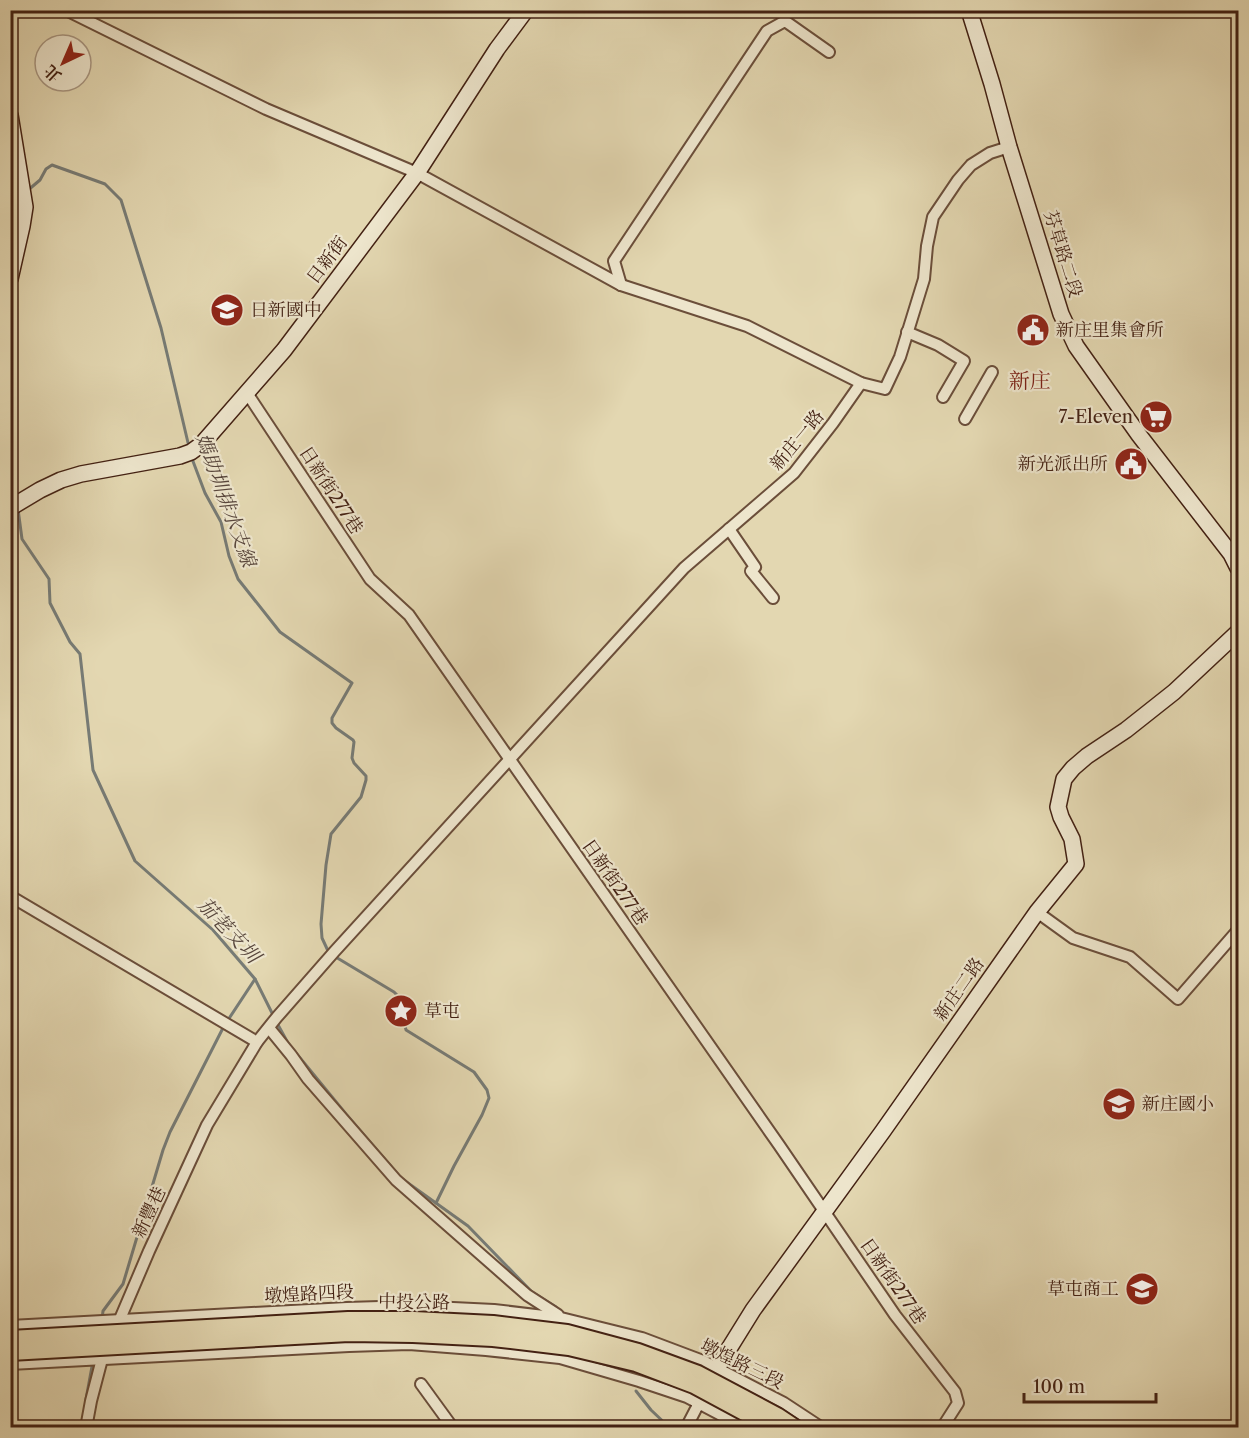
<svg xmlns="http://www.w3.org/2000/svg" width="1249" height="1438" font-family="'Libre Caslon Text','Noto Serif TC',serif">
<style>
.lines{fill:none;stroke-linecap:round;stroke-linejoin:round}
.stream{stroke:#777b75;stroke-width:3}
.street-casing{stroke:#6b4e3a;stroke-width:14}
.secondary-casing{stroke:#432113;stroke-width:18}
.street{stroke:#ede5cc;stroke-width:10}
.secondary{stroke:#ede5cc;stroke-width:15}
.primary-bridge-casing{stroke:#432113;stroke-width:20;stroke-linecap:butt}
.primary-bridge{stroke:#e3d7b1;stroke-width:16}
.labels{text-anchor:middle;dominant-baseline:central;stroke-width:4.5;stroke-linejoin:round;paint-order:stroke}
.street-label{font-size:18px;fill:#432113;stroke:#ede5cc}
.poi-label{font-size:18px;fill:#432113;stroke:#ede5cc;text-anchor:start}
.water-label{font-size:20px;font-style:italic;fill:#58463c;stroke:#ede5cc}
.quarter-label{font-size:21px;fill:#7a1f14;stroke:#ede5cc}
</style>
<rect width="100%" height="100%" fill="#e3d7b1"/>
<filter id="stains"><feTurbulence type="fractalNoise" baseFrequency=".00333" numOctaves="4"/><feColorMatrix values="0 0 0 0 .2 0 0 0 0 .09 0 0 0 0 .02 0 0 0 .5 -.17"/></filter>
<radialGradient id="worn" r=".72"><stop offset=".6" stop-color="#630" stop-opacity="0"/><stop offset="1" stop-color="#630" stop-opacity=".3"/></radialGradient>
<g class="lines">
<g class="stream">
<polyline points="27,191 40,180 46,169 52,165 105,184 121,200 161,328 189,447"/>
<polyline points="10,201 14,200 19,197"/>
<polyline points="191,456 205,493 221,522 229,556 238,579 280,632 352,683 332,718 332,723 336,728 353,740 354,742 352,758 354,763 366,776 366,780 361,797 331,834 326,865 321,924 322,938 329,953"/>
<polyline points="18,509 22,539 49,579 50,603 70,642 80,654 93,770 135,861 213,930 255,979 274,1017"/>
<polyline points="334,956 394,992 407,1005 409,1010 404,1021 406,1030 474,1072 487,1090 489,1098 482,1115 454,1166 436,1203"/>
<polyline points="228,1020 255,979"/>
<polyline points="277,1023 288,1043"/>
<polyline points="296,1053 346,1114 401,1178 468,1226 532,1292 556,1307"/>
<polyline points="102,1319 103,1311 123,1284 163,1150 170,1132 224,1026"/>
<polyline points="636,1391 651,1410 670,1428"/>
<polyline points="86,1399 93,1361"/>
</g>
<defs>
<g id="street">
<polyline points="66,10 266,109 417,173 621,285 747,326 861,383 885,389 900,357 924,279 927,246 933,217 958,180 971,165 990,153 1009,147"/>
<polyline points="621,285 614,261 767,31 785,21 829,52"/>
<polyline points="907,332 938,345 964,361 943,397"/>
<polyline points="247,393 370,579 409,615 779,1145 895,1315 955,1392 958,1403 942,1428"/>
<polyline points="965,419 992,372"/>
<polyline points="729,529 755,567 751,571 773,598"/>
<polyline points="10,896 257,1042"/>
<polyline points="1037,912 1073,938 1130,957 1178,999 1238,930"/>
<polyline points="269,1028 291,1055 308,1079 396,1180 527,1295 558,1315"/>
<polyline points="10,1326 347,1308 412,1306 494,1310 561,1318 642,1338 703,1361 784,1403 822,1428"/>
<polyline points="10,1364 349,1346 409,1344 486,1350 560,1358 639,1381 687,1397 746,1428"/>
<polyline points="421,1384 453,1428"/>
<polyline points="86,1428 91,1401 102,1359 120,1319 149,1251 207,1125 257,1042 277,1017 334,952 684,568 794,473 833,423 861,383"/>
<polyline points="686,1428 699,1403"/>
</g>
<g id="secondary">
<polyline points="969,10 992,84 1009,147 1061,314 1076,346 1139,435 1231,554 1238,568"/>
<polyline points="10,115 25,207 22,226 10,279"/>
<polyline points="10,508 40,490 61,480 81,474 180,456 191,452 202,444 284,350 417,173 497,49 526,10"/>
<polyline points="699,1403 717,1368 753,1310 883,1131 1037,912 1076,864 1072,839 1061,817 1058,807 1064,779 1073,768 1087,756 1126,730 1174,692 1238,632"/>
</g>
</defs>
<use href="#street" class="street-casing"/>
<use href="#secondary" class="secondary-casing"/>
<use href="#street" class="street"/>
<use href="#secondary" class="secondary"/>
<defs>
<g id="primary-bridge">
<polyline points="10,1339 348,1320 414,1320 493,1324 567,1333 638,1352 698,1374 777,1416 795,1428"/>
<polyline points="10,1352 349,1333 413,1334 493,1338 569,1347 636,1363 694,1385 774,1428"/>
</g>
</defs>
<use href="#primary-bridge" class="primary-bridge-casing"/>
<use href="#primary-bridge" class="primary-bridge"/>
</g>
<defs>
<symbol id="school-disc" viewBox="-11 -11 22 22"><circle r="9.5" fill="#8f2418" stroke="#ede5cc"/><path d="M0-5L7-2L0 1L-7-2ZM-4 1L0 2.5L4 1V4Q0 6-4 4Z" fill="#fff"/></symbol>
<symbol id="civic-disc" viewBox="-11 -11 22 22"><circle r="9.5" fill="#8f2418" stroke="#ede5cc"/><path d="M-.6-6.5H3V-4.5H.6V-3L4-1V1h2V6H-6V1h2V-1L-.6-3ZM-1.2 2.5V6h2.4V2.5Z" fill="#fff"/></symbol>
<symbol id="supermarket-disc" viewBox="-11 -11 22 22"><circle r="9.5" fill="#8f2418" stroke="#ede5cc"/><path d="M-6-5.5h2.5l.6 2H6L4.5 2H-2.5L-4.4-4H-6ZM-1.5 3.2a1.3 1.3 0 1 0 .1 0ZM3 3.2a1.3 1.3 0 1 0 .1 0Z" fill="#fff"/></symbol>
<symbol id="sight-disc" viewBox="-11 -11 22 22"><circle r="9.5" fill="#8f2418" stroke="#ede5cc"/><path d="M0-6L1.8-2.2L6-1.7L2.9 1.2L3.7 5.4L0 3.3L-3.7 5.4L-2.9 1.2L-6-1.7L-1.8-2.2Z" fill="#fff"/></symbol>
</defs>
<g fill-rule="evenodd">
<use href="#school-disc" x="208" y="291" width="38" height="38"/>
<use href="#civic-disc" x="1014" y="311" width="38" height="38"/>
<use href="#supermarket-disc" x="1137" y="398" width="38" height="38"/>
<use href="#civic-disc" x="1112" y="445" width="38" height="38"/>
<use href="#sight-disc" x="382" y="992" width="38" height="38"/>
<use href="#school-disc" x="1100" y="1085" width="38" height="38"/>
<use href="#school-disc" x="1123" y="1270" width="38" height="38"/>
</g>
<g class="labels">
<g class="street-label">
<text transform="translate(1063 254) rotate(73)">芬草路二段</text>
<text transform="translate(327 260) rotate(-53)">日新街</text>
<text transform="translate(797 440) rotate(-50)">新庄一路</text>
<text transform="translate(331 490) rotate(57)">日新街277巷</text>
<text transform="translate(615 882) rotate(55)">日新街277巷</text>
<text transform="translate(959 989) rotate(-55)">新庄二路</text>
<text transform="translate(149 1212) rotate(-65)">新豐巷</text>
<text transform="translate(893 1281) rotate(55)">日新街277巷</text>
<text transform="translate(309 1294) rotate(-3)">墩煌路四段</text>
<text transform="translate(414 1302) rotate(1)">中投公路</text>
<text transform="translate(742 1364) rotate(26)">墩煌路三段</text>
</g>
<g class="poi-label">
<text x="250" y="310">日新國中</text>
<text x="1056" y="330">新庄里集會所</text>
<text x="1133" y="417" text-anchor="end">7-Eleven</text>
<text x="1108" y="464" text-anchor="end">新光派出所</text>
<text x="424" y="1011">草屯</text>
<text x="1142" y="1104">新庄國小</text>
<text x="1119" y="1289" text-anchor="end">草屯商工</text>
</g>
<g class="water-label">
<text transform="translate(226 500) rotate(70)">媽助圳排水支線</text>
<text transform="translate(229 930) rotate(47)">茄荖支圳</text>
</g>
<g class="quarter-label">
<text x="1030" y="380">新庄</text>
</g>
</g>
<rect width="1249" height="1438" fill="none" stroke="#e3d7b1" stroke-width="36"/>
<rect x="12" y="12" width="1225" height="1414" fill="none" stroke="#432113" stroke-width="3"/>
<rect x="18" y="18" width="1213" height="1402" fill="none" stroke="#432113" stroke-width="1.5"/>
<g transform="translate(63 63) rotate(224)"><circle r="28" fill="#ede5cc" stroke="#a99782" stroke-width="1.5"/>
<path d="M0-4.5L10 22L0 15L-10 22Z" fill="#8f2418"/>
<text y="-9" font-size="16" font-weight="bold" text-anchor="middle" fill="#432113">北</text>
</g>
<path d="M1024 1393v9h132v-9" fill="none" stroke="#432113" stroke-width="3"/>
<text x="1033" y="1393" font-size="18" fill="#432113" stroke="#ede5cc" stroke-width="4.5" paint-order="stroke">100 m</text>
<rect width="100%" height="100%" filter="url(#stains)"/>
<rect width="100%" height="100%" fill="url(#worn)"/>
</svg>
